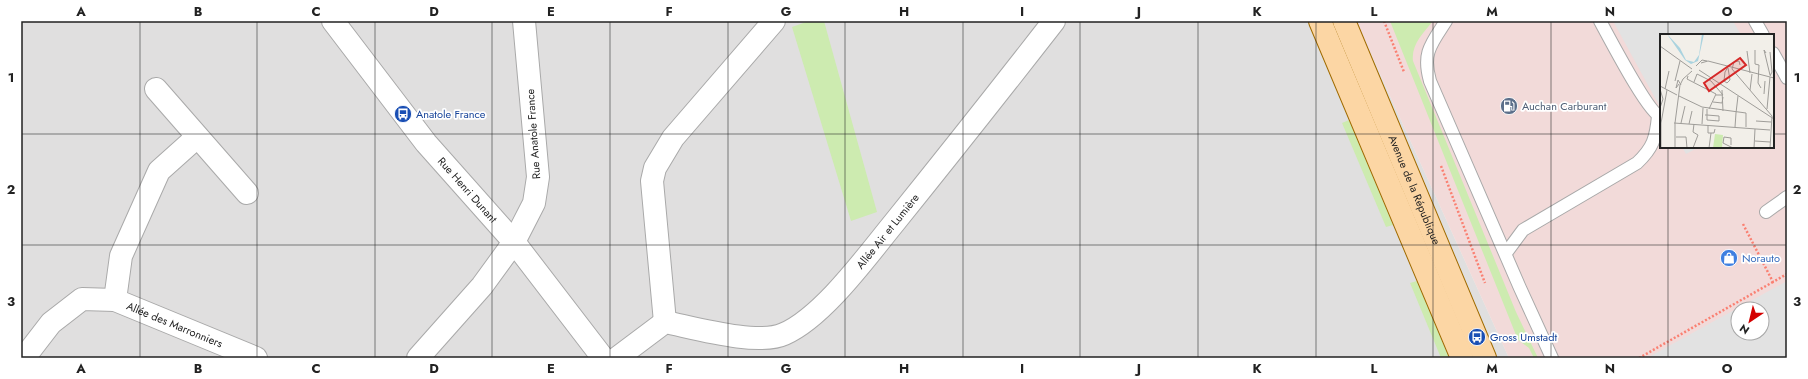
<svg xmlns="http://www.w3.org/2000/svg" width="1808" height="379" font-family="Jost,sans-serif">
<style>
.residential{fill:#e0dfdf}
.commercial{fill:#f2dad9;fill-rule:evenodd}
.grass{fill:#cdebb0}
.parking{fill:#e2e2e2;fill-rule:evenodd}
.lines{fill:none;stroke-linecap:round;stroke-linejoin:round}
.lane-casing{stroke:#a9a9a9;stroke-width:14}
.street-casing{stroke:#a9a9a9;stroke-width:24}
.primary-casing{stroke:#a06b00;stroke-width:24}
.path{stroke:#fa8072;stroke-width:2.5;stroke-dasharray:2 2;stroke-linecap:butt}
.lane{stroke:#fff;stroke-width:12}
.street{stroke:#fff;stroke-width:22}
.primary{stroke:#fcd6a4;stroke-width:22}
.grid{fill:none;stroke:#222;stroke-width:1;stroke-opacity:0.55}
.labels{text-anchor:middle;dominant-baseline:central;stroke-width:3.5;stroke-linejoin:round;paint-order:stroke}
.service-label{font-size:11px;fill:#4e5e75;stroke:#fff;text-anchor:start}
.transit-label{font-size:11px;fill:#164399;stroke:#fff;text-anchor:start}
.street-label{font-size:11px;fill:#222;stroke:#fff}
.shop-label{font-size:11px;fill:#366cbe;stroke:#fff;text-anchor:start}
.inset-road{fill:none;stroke:#9f9d99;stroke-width:1}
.view{fill:#d62828;fill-opacity:0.15;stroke:#d62828;stroke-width:2}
.inset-edge{fill:none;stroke:#222;stroke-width:2}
.neatline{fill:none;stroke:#222;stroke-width:1.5}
.grid-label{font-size:13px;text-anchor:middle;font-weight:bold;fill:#222}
</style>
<rect width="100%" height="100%" fill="#f2efe9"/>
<polygon class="residential" points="21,21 1356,21 1509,358 21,358"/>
<path class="commercial" d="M1356,21H1787V358H1509ZM1661,35H1773V147H1661ZM1738,309H1762V333H1738Z"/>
<g class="grass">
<polygon points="809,21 824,21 877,212 851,221 792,27"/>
<path d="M1390,21H1433C1423,33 1411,45 1413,61L1516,312L1538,358H1534L1529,348L1518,340Z"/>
<polygon points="1349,120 1393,225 1386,227 1342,123"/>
<polygon points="1417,281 1449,358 1441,358 1410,283"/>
</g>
<g class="parking">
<polygon points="1613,21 1733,21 1741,35 1661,35 1661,109"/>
<polygon points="1682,147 1699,147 1686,154"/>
<path d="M1787,281V358H1647ZM1738,309H1762V333H1738Z"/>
</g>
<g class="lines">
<defs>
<g id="lane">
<path d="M1446,21C1431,44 1422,53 1430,81L1520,288L1552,358"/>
<path d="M1600,21C1609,37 1648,113 1661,117"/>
<polyline points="1755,21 1763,35"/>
<polyline points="1773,53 1787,78"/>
<polyline points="1766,212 1787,197"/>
<path d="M1506,253L1523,230L1637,163C1653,148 1656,138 1658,116"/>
</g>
<g id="street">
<path id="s1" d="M333,21L426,143L514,242L603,358"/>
<polyline points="156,89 247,193"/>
<path id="s2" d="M197,137L159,171L121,256L115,300L256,358"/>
<polyline points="665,322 653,192 652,181 655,168 673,138 774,21"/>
<polyline points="24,358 51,323 82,299 115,300"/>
<polyline points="418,358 482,286 514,242 534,203 538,177 524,21"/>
<path id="s3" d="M617,358L665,322C695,328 758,346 784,334C823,317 867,256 894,223C948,156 1001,89 1054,21"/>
</g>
<g id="primary">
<polyline points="1320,21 1462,358"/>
<path id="s4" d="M1344,21L1485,358"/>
</g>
</defs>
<use href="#lane" class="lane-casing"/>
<use href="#street" class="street-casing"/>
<use href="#primary" class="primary-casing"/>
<g class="path">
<polyline points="1384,21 1404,72"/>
<polyline points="1441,166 1485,283"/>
<polyline points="1743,224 1773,282 1787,274"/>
<polyline points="1639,358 1773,282"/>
</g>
<use href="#lane" class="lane"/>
<use href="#street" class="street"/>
<use href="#primary" class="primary"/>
</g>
<path class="grid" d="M140,21V358M257,21V358M375,21V358M492,21V358M610,21V358M728,21V358M845,21V358M963,21V358M1080,21V358M1198,21V358M1316,21V358M1433,21V358M1551,21V358M1668,21V35M21,134H1661M1773,134H1787M1668,147V358M21,245H1787"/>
<defs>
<symbol id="fuel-disc" viewBox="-11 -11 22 22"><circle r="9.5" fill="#5c6f8a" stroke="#fff"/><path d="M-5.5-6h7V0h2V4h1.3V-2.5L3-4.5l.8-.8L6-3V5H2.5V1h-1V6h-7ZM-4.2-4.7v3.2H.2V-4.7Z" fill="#fff"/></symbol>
<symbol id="bus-disc" viewBox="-11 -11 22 22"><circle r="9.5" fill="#1a4fb4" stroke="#fff"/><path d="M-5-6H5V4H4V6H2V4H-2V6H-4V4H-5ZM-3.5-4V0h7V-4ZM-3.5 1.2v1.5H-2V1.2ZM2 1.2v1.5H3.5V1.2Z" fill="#fff"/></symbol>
<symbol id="shop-disc" viewBox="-11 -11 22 22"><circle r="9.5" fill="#3f7fe0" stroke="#fff"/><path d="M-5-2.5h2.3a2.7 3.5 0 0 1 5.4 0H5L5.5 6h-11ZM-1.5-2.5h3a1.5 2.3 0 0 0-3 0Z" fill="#fff"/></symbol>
</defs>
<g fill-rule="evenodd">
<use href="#fuel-disc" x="1499" y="96" width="20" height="20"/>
<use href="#bus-disc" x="393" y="104" width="20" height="20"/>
<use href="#shop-disc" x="1719" y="248" width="20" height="20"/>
<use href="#bus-disc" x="1467" y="327" width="20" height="20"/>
</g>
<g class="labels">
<g class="service-label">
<text x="1522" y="106">Auchan Carburant</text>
</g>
<g class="transit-label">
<text x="416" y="114">Anatole France</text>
<text x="1490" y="337">Gross Umstadt</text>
</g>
<g class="street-label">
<text transform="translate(533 134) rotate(-94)">Rue Anatole France</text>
<text stroke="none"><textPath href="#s1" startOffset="216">Rue Henri Dunant</textPath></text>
<text stroke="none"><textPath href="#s4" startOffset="183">Avenue de la République</textPath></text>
<text stroke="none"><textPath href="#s3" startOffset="328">Allée Air et Lumière</textPath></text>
<text stroke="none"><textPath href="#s2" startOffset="253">Allée des Marronniers</textPath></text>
</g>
<g class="shop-label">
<text x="1742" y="258">Norauto</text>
</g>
</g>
<g transform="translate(1660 34)">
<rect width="114" height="114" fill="#f2efe9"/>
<path d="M55,100L63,101L62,114H53Z" fill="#cdebb0"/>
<path d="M7,0L20,14L26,26L34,28L39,21L42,0H44L38,27L31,30L25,26Z" fill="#aad3df"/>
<path class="inset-road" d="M0,12L32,35M95,16V30L99,31L98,49L101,54M87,17L90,39M106,19L104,16L110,41M41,29L48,27L114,44M80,31L79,27L74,28L72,35L112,82L110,114M36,32L42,26L47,27M68,34L70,46L67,49L64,47L65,38L68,33M39,36L114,85M28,42L27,45L56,60L49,75M110,42L112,38L110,18M15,47L20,27M34,48L37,40L51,47L63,61H56M19,50L16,54L18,46L21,51M0,52L17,61M0,55L3,65L0,74M5,55L9,37M62,56L63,77M90,56L92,40M104,60L105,47M19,62L42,73L86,79V93M53,68L62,69L63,63M107,75L110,43M76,79L78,62M45,81H47L59,82V87L47,86V75M96,87L111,88M14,89L110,96M21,89L25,72M29,90L32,77M42,90L43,74M48,91V99H54L55,95M75,93L76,79M16,103H26L27,114M95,107L110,108M71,111V104L64,103L63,109L73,114M1,114V89L7,56M15,114V89L20,51L23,45L32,37M33,114L38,101L33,98L34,90M49,114L51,99M94,114L95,95"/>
<path class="view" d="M80,24L86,31L49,57L44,49Z"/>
<rect width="114" height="114" class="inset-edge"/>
</g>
<rect width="1808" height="379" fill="none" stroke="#ffffff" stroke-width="44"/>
<g transform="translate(1750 321) rotate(215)"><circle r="19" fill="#ffffff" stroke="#a7a7a7"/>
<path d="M0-3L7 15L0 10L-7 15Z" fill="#d40000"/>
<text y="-6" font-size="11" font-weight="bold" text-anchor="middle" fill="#222222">N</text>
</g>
<rect x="22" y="22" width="1764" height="335" class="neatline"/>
<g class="grid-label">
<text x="81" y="16">A</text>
<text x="198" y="16">B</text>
<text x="316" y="16">C</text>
<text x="434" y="16">D</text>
<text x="551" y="16">E</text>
<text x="669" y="16">F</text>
<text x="786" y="16">G</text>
<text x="904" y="16">H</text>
<text x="1022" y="16">I</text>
<text x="1139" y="16">J</text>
<text x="1257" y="16">K</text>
<text x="1374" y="16">L</text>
<text x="1492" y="16">M</text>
<text x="1610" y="16">N</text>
<text x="1727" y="16">O</text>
<text x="11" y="82">1</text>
<text x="1797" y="82">1</text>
<text x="11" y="194">2</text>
<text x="1797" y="194">2</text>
<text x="11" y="306">3</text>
<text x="1797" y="306">3</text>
<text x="81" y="373">A</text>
<text x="198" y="373">B</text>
<text x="316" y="373">C</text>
<text x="434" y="373">D</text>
<text x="551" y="373">E</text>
<text x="669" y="373">F</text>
<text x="786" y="373">G</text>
<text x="904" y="373">H</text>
<text x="1022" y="373">I</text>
<text x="1139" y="373">J</text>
<text x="1257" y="373">K</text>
<text x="1374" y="373">L</text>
<text x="1492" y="373">M</text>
<text x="1610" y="373">N</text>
<text x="1727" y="373">O</text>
</g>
</svg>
